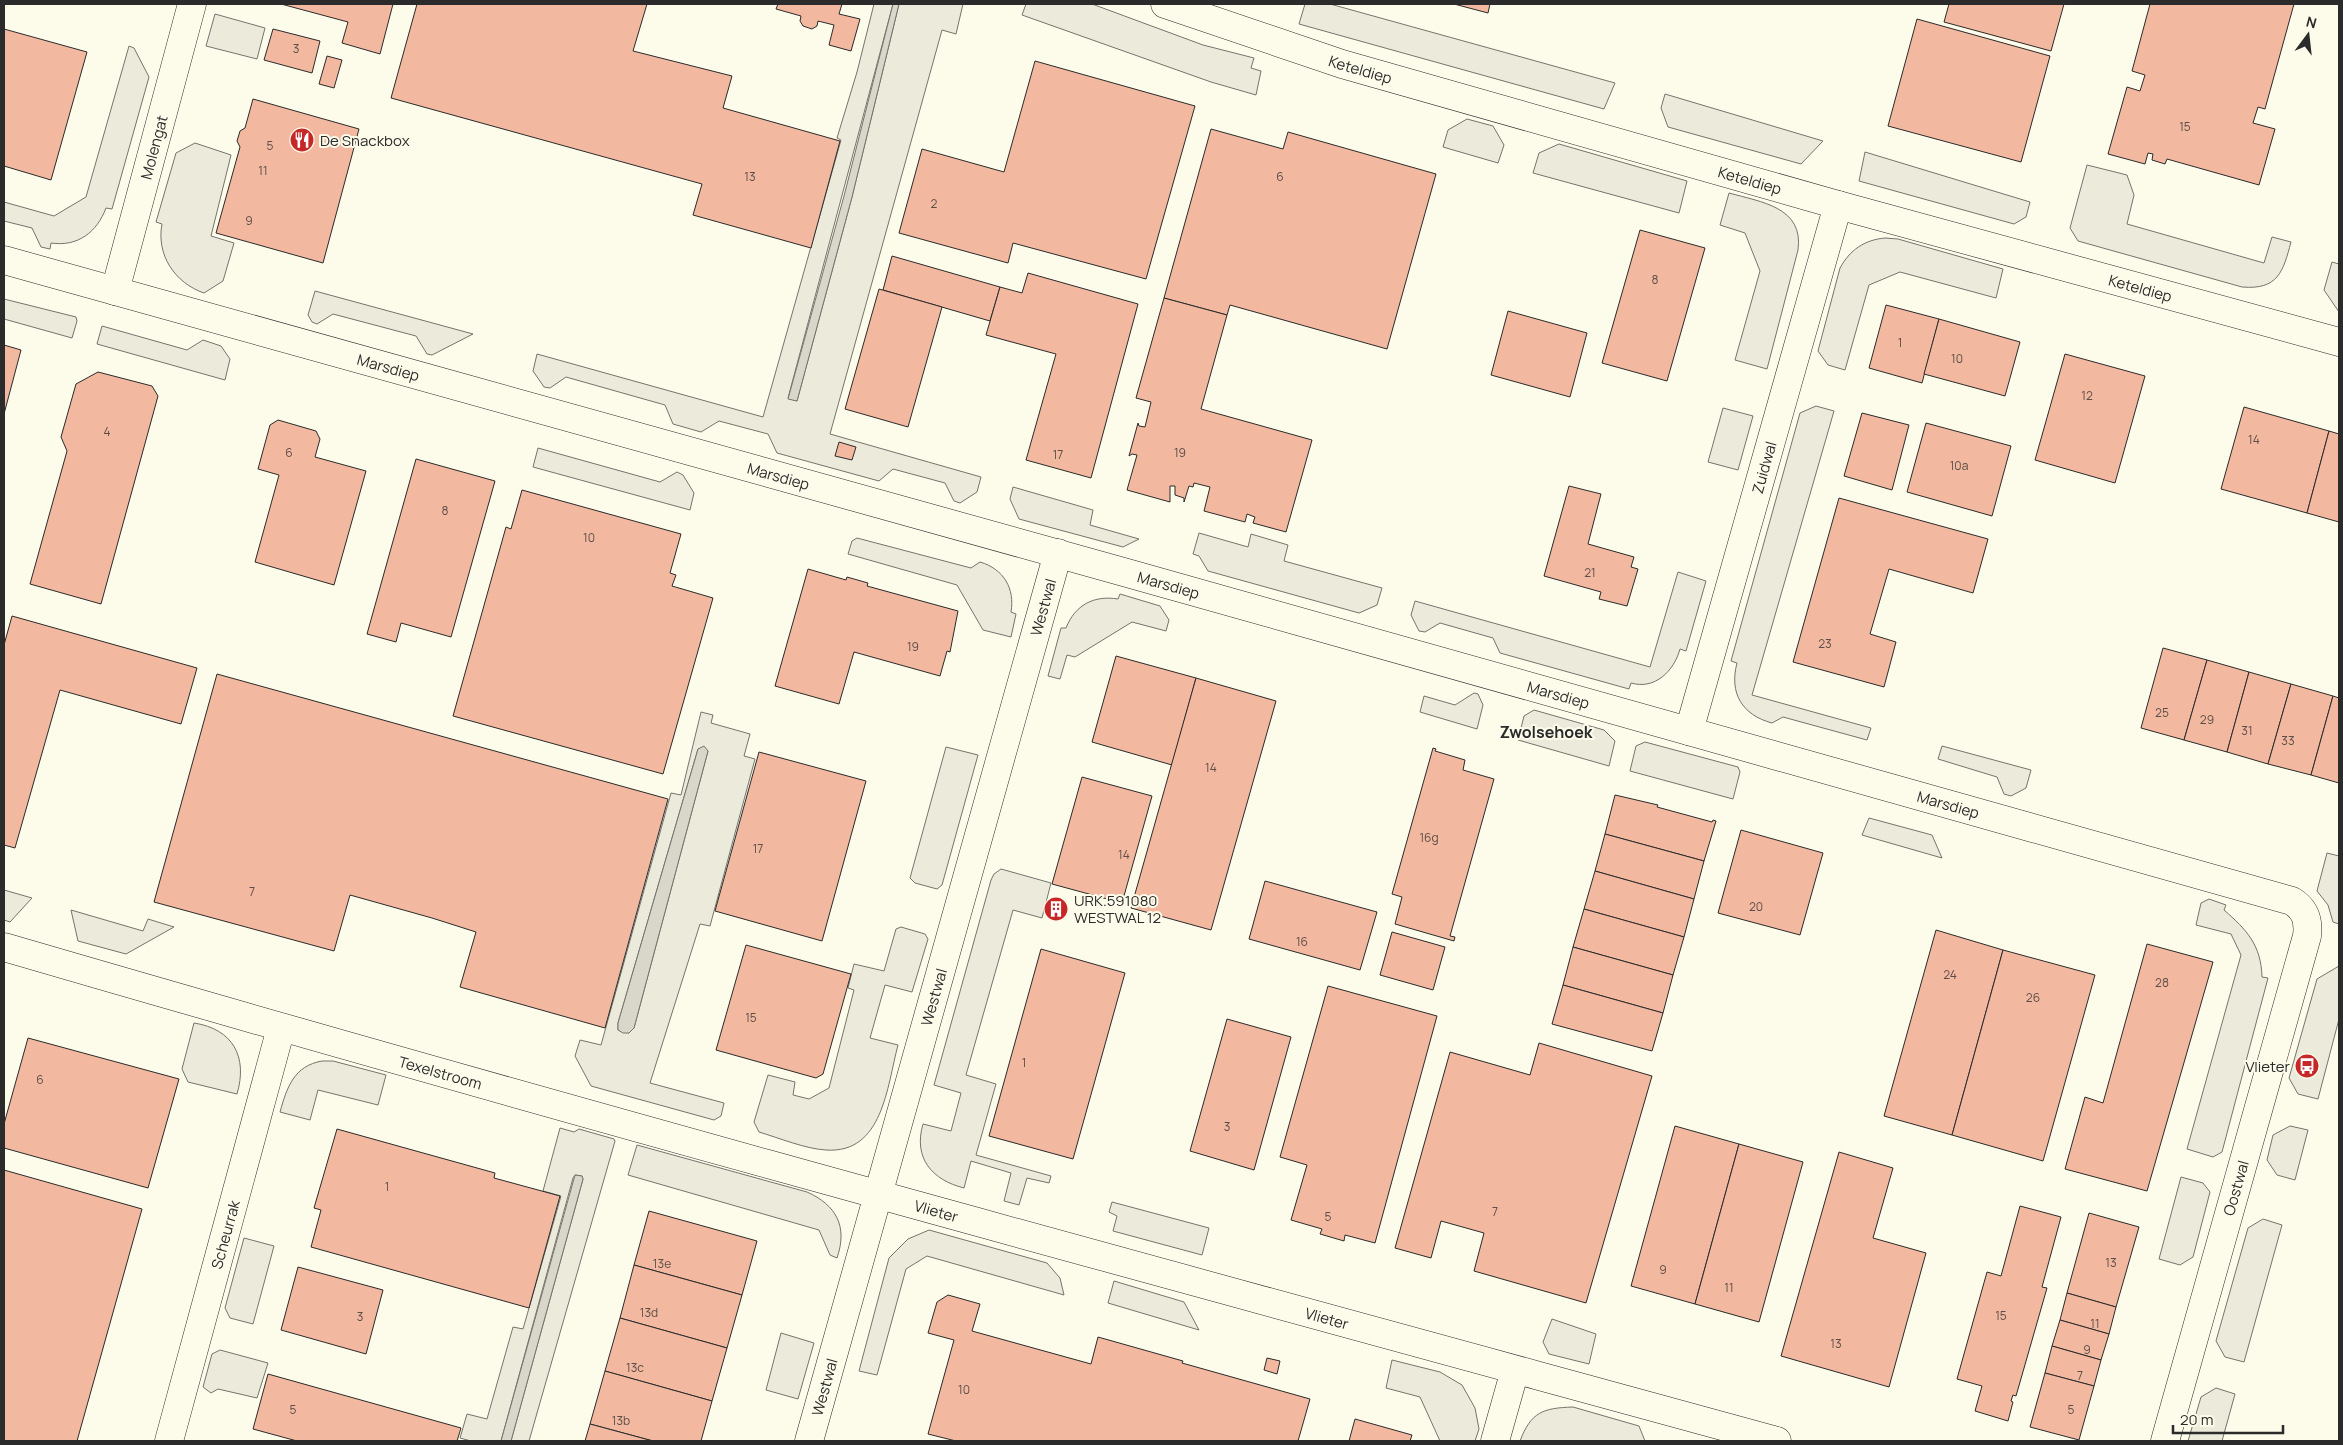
<svg xmlns="http://www.w3.org/2000/svg" width="2343" height="1445" font-family="Manrope,sans-serif">
<style>
.green{fill:#ecebdb;stroke:#74746e;fill-rule:evenodd}
.water{fill:#d8d7c9;stroke:#74746e}
.building{fill:#f2b8a0;stroke:#2b2b2b}
.lines{fill:none;stroke-linecap:round;stroke-linejoin:round}
.street-casing{stroke:#2b2b2b;stroke-width:29}
.secondary-casing{stroke:#2b2b2b;stroke-width:29}
.street{stroke:#fdfbea;stroke-width:28}
.secondary{stroke:#fdfbea;stroke-width:28}
.labels{text-anchor:middle;dominant-baseline:central;stroke-width:4;stroke-linejoin:round;paint-order:stroke}
.number-label{font-size:12px;fill:#5d4e48}
.street-label{font-size:15px;fill:#2b2b2b;stroke:#fdfbea}
.poi-label{font-size:15px;fill:#2b2b2b;stroke:#fdfbea;text-anchor:start}
.neighbourhood-label{font-size:16px;font-weight:bold;fill:#2b2b2b;stroke:#fdfbea}
</style>
<rect width="100%" height="100%" fill="#fdfbea"/>
<g class="green">
<polygon points="874,4 893,4 788,398 797,401 852,197 899,4 963,4 956,34 942,30 830,434 981,477 977,492 960,503 954,501 945,483 893,469 879,481 777,453 768,434 719,421 701,432 673,424 665,405 566,377 550,388 544,387 533,371 537,354 763,417 841,140 837,138 857,72"/>
<polygon points="1026,4 1092,4 1203,45 1254,58 1251,68 1261,71 1256,95 1211,82 1022,15"/>
<polygon points="1305,4 1330,4 1615,83 1604,109 1299,24"/>
<polygon points="215,14 265,28 257,59 206,46"/>
<path d="M129,46L134,48L149,77L112,209L106,208C97,232 78,247 51,243L50,249L41,247L32,228L4,221V202L54,216L86,197Z"/>
<polygon points="1665,94 1823,141 1801,164 1668,127 1661,108"/>
<polygon points="1467,119 1493,126 1504,145 1498,163 1443,147 1448,130"/>
<path d="M195,143L231,155L211,236L234,243L223,281L204,293C175,283 156,255 162,224L156,222L176,153Z"/>
<polygon points="1559,144 1687,181 1679,213 1533,173 1539,153"/>
<polygon points="1865,152 2030,202 2026,217 2014,224 1859,181"/>
<path d="M2087,165L2127,175L2134,195L2127,224L2264,263L2272,237L2291,242C2283,272 2278,290 2242,287L2078,241L2070,228Z"/>
<path d="M1729,193C1761,202 1804,207 1798,250L1767,369L1735,360L1760,271L1745,233L1720,225Z"/>
<path d="M1885,238L1898,239L2003,269L1996,298L1900,272L1869,285L1845,370L1828,365L1818,351L1840,268C1850,250 1864,240 1885,238Z"/>
<polygon points="2332,262 2339,264 2339,312 2324,290"/>
<polygon points="315,291 473,334 432,355 427,354 416,336 333,314 317,324 312,322 308,315"/>
<polygon points="4,299 76,317 77,321 72,338 4,319"/>
<polygon points="102,326 187,350 203,340 221,346 230,359 225,380 97,344"/>
<path d="M1816,406L1834,411L1752,695L1871,728L1867,740L1783,717L1772,723C1742,715 1729,693 1737,663L1731,661L1800,413Z"/>
<polygon points="1723,408 1753,416 1738,470 1708,462"/>
<polygon points="538,448 660,482 677,472 683,475 694,493 690,510 533,467"/>
<polygon points="1013,487 1093,510 1090,525 1139,539 1123,547 1019,519 1010,499"/>
<polygon points="1199,533 1248,547 1251,534 1288,545 1284,561 1382,588 1377,605 1359,613 1208,571 1199,556 1193,554"/>
<path d="M857,538L971,568L980,562C1004,569 1015,589 1011,612L1016,614L1011,637L983,630L957,585L848,554L852,541Z"/>
<path d="M1678,572L1706,581L1686,651L1680,649C1674,671 1655,690 1631,683L1629,689L1500,653L1493,638L1440,623L1425,632L1419,631L1411,615L1415,601L1650,667Z"/>
<path d="M1120,594L1160,606L1169,620L1166,631L1132,622L1075,657L1067,655L1060,679L1048,676L1061,628H1066C1075,605 1094,595 1118,599Z"/>
<polygon points="1474,693 1478,694 1483,705 1477,729 1420,712 1424,696 1455,705"/>
<polygon points="1534,710 1604,730 1615,741 1609,766 1518,740 1524,716"/>
<path d="M701,712L713,715L711,723L750,734L744,756L755,759L710,926L700,924L650,1083L724,1103L721,1116L714,1120L591,1086L575,1056L580,1040L601,1045L671,793L681,795ZM698,749L708,751L634,1028L629,1033L618,1030V1023Z"/>
<polygon points="1645,742 1738,767 1740,772 1733,799 1630,771 1636,746"/>
<polygon points="1942,746 2031,770 2026,788 2011,796 2004,794 1997,777 1938,759"/>
<polygon points="946,747 978,755 942,885 937,889 915,883 910,878"/>
<polygon points="1869,818 1932,835 1942,858 1862,835"/>
<polygon points="2327,853 2339,856 2339,924 2333,922 2328,905 2317,891"/>
<path d="M1001,869L1051,883L1042,918L1013,910L966,1075L996,1084L976,1155L1051,1176L1049,1183L1027,1178L1019,1205L1004,1201L1011,1173L971,1161L964,1188C932,1180 913,1158 923,1124L951,1131L961,1093L934,1085L991,880L994,874Z"/>
<polygon points="4,890 32,898 10,922 4,920"/>
<path d="M2209,899L2226,905L2224,910C2247,930 2261,945 2262,977L2268,978L2222,1152L2213,1157L2187,1149L2241,955L2231,934L2196,925L2201,903Z"/>
<polygon points="71,910 143,931 148,919 174,927 126,954 78,941"/>
<path d="M901,927L925,934L928,939L912,992L885,985L870,1038L898,1045C887,1086 883,1154 826,1150C806,1149 779,1138 759,1132L754,1122L768,1075L795,1082L793,1095L809,1099L829,1088L854,990L848,988L854,964L884,971L896,929Z"/>
<polygon points="2339,966 2339,1019 2318,1099 2298,1094 2289,1078 2317,979"/>
<path d="M194,1023C233,1029 248,1057 237,1094L188,1082L182,1069Z"/>
<path d="M322,1061H333L386,1075L378,1105L318,1090L310,1120L280,1112C287,1087 294,1066 322,1061Z"/>
<polygon points="2290,1126 2308,1130 2295,1180 2277,1175 2267,1160 2273,1135"/>
<polygon points="560,1128 574,1132 579,1129 614,1139 615,1141 529,1441 511,1441 583,1179 582,1176 575,1175 573,1178 501,1441 471,1441 460,1438 467,1414 487,1419 513,1327 523,1329 561,1196 543,1191"/>
<path d="M637,1145L807,1192C836,1205 848,1226 837,1258L830,1255L819,1230L628,1175Z"/>
<polygon points="2181,1177 2203,1183 2210,1192 2193,1257 2180,1265 2159,1259"/>
<polygon points="1112,1202 1209,1228 1202,1255 1113,1231 1117,1216 1109,1212"/>
<polygon points="2263,1219 2282,1225 2244,1362 2225,1357 2216,1341 2248,1228"/>
<polygon points="929,1230 1047,1263 1060,1278 1064,1295 927,1256 906,1269 877,1375 859,1371 889,1258 908,1239"/>
<polygon points="244,1238 274,1246 253,1324 230,1318 225,1308"/>
<polygon points="1114,1281 1184,1302 1199,1330 1108,1303"/>
<polygon points="1552,1319 1596,1334 1589,1364 1549,1354 1543,1342"/>
<polygon points="781,1333 814,1343 798,1399 766,1390"/>
<polygon points="220,1350 268,1363 257,1398 218,1389 211,1393 203,1387 212,1354"/>
<polygon points="1392,1360 1440,1372 1462,1385 1475,1408 1479,1429 1475,1441 1440,1441 1420,1397 1386,1388"/>
<polygon points="2216,1388 2235,1394 2222,1441 2188,1441 2201,1397"/>
<path d="M1573,1407L1639,1426L1645,1441H1520C1531,1412 1543,1408 1573,1407Z"/>
</g>
<g class="water">
<polygon points="893,4 899,4 852,197 797,401 788,399 844,196"/>
<polygon points="704,746 708,751 634,1028 629,1033 623,1033 618,1030 618,1023 698,749"/>
<polygon points="575,1175 582,1176 583,1179 511,1441 501,1441"/>
</g>
<g class="building">
<polygon points="281,4 393,4 380,54 342,43 348,22"/>
<polygon points="417,4 647,4 633,51 732,76 723,108 840,141 811,248 693,215 702,184 391,98"/>
<polygon points="778,4 842,4 839,14 860,19 851,51 829,45 834,25 818,21 817,26 812,29 803,26 800,21 801,16 776,9"/>
<polygon points="1454,4 1490,4 1488,13"/>
<polygon points="1949,4 2064,4 2051,51 1944,22"/>
<polygon points="2150,4 2294,4 2265,109 2258,107 2253,123 2275,129 2259,185 2167,159 2165,164 2152,160 2153,154 2148,153 2145,164 2108,154 2127,87 2140,91 2145,75 2132,71"/>
<polygon points="1917,19 2050,56 2021,162 1888,126"/>
<polygon points="4,29 87,52 51,180 4,166"/>
<polygon points="273,29 320,41 312,73 264,60"/>
<polygon points="327,56 342,60 334,88 319,84"/>
<polygon points="1035,61 1195,106 1146,279 1013,243 1008,263 899,233 922,149 1004,172"/>
<polygon points="253,99 359,129 323,263 216,233 240,147 237,141 240,131 245,128"/>
<polygon points="1211,129 1283,149 1288,132 1436,174 1387,349 1230,305 1227,315 1164,298"/>
<polygon points="1640,230 1705,248 1667,381 1602,363"/>
<polygon points="892,256 1000,287 990,321 883,290"/>
<polygon points="1028,273 1138,304 1091,478 1026,460 1056,354 986,335 1000,287 1022,293"/>
<polygon points="879,289 942,307 908,427 845,409"/>
<polygon points="1164,298 1227,315 1201,409 1312,440 1286,532 1253,523 1255,517 1247,514 1245,522 1204,511 1210,487 1194,483 1193,487 1189,486 1184,502 1184,498 1175,495 1175,486 1170,486 1170,502 1127,490 1137,455 1132,454 1129,456 1138,423 1139,426 1145,427 1151,402 1136,398"/>
<polygon points="1886,305 1939,319 1922,383 1869,368"/>
<polygon points="1508,311 1587,333 1570,397 1491,375"/>
<polygon points="1939,319 2020,342 2005,396 1924,374"/>
<polygon points="4,345 21,350 4,414"/>
<polygon points="2065,354 2145,376 2115,483 2035,460"/>
<polygon points="98,372 152,386 158,396 101,604 30,584 67,451 61,437 76,384"/>
<polygon points="2244,407 2329,431 2307,513 2221,489"/>
<polygon points="1862,413 1909,425 1892,490 1844,476"/>
<polygon points="278,420 316,431 320,439 315,457 366,471 334,585 255,562 279,475 258,469 270,425"/>
<polygon points="1926,423 2011,446 1992,516 1907,492"/>
<polygon points="2329,431 2339,434 2339,522 2307,513"/>
<polygon points="839,442 856,447 852,460 835,456"/>
<polygon points="416,459 495,481 451,637 401,623 396,642 367,634"/>
<polygon points="1569,486 1601,494 1588,544 1634,557 1631,567 1638,569 1627,606 1599,599 1601,592 1544,576"/>
<polygon points="522,490 681,534 670,573 676,575 672,586 713,598 663,774 453,716 506,527 511,529"/>
<polygon points="1839,498 1988,539 1973,593 1889,569 1870,634 1896,642 1884,687 1793,662"/>
<polygon points="808,569 846,580 847,577 868,583 867,586 958,611 950,652 947,651 940,676 854,652 839,704 775,686"/>
<polygon points="12,616 197,668 181,724 60,690 15,848 4,845 4,645"/>
<polygon points="2163,648 2207,660 2184,740 2141,728"/>
<polygon points="1116,656 1196,678 1172,765 1092,742"/>
<polygon points="2207,660 2249,672 2227,752 2184,740"/>
<polygon points="2249,672 2291,684 2268,764 2227,752"/>
<polygon points="217,674 668,799 605,1028 460,987 476,932 432,918 350,895 334,951 154,902"/>
<polygon points="1196,678 1276,701 1211,930 1131,908"/>
<polygon points="2291,684 2333,696 2311,775 2268,764"/>
<polygon points="2333,696 2339,698 2339,783 2311,775"/>
<polygon points="1433,748 1436,749 1435,751 1465,760 1463,770 1494,779 1450,936 1455,937 1454,941 1395,924 1402,897 1392,894"/>
<polygon points="759,752 866,781 822,941 715,911"/>
<polygon points="1082,777 1152,796 1122,903 1052,884"/>
<polygon points="1615,795 1658,805 1657,807 1712,822 1713,820 1716,821 1704,861 1605,834"/>
<polygon points="1741,830 1823,853 1800,935 1718,913"/>
<polygon points="1605,834 1704,861 1694,899 1595,871"/>
<polygon points="1595,871 1694,899 1684,937 1584,909"/>
<polygon points="1265,881 1377,912 1360,970 1249,939"/>
<polygon points="1048,901 1066,905 1064,917 1045,913"/>
<polygon points="1584,909 1684,937 1673,975 1573,947"/>
<polygon points="1936,930 2003,950 1952,1135 1884,1116"/>
<polygon points="1392,932 1445,947 1433,990 1380,975"/>
<polygon points="2147,944 2213,962 2147,1191 2065,1169 2085,1097 2103,1103"/>
<polygon points="746,945 851,974 823,1074 816,1078 716,1050"/>
<polygon points="1573,947 1673,975 1663,1013 1563,985"/>
<polygon points="1041,949 1125,973 1073,1159 989,1136"/>
<polygon points="2003,950 2095,975 2043,1161 1952,1135"/>
<polygon points="1563,985 1663,1013 1652,1051 1552,1024"/>
<polygon points="1328,986 1437,1016 1375,1243 1345,1235 1344,1241 1320,1234 1322,1229 1291,1220 1307,1165 1280,1157"/>
<polygon points="1227,1019 1291,1037 1254,1170 1190,1151"/>
<polygon points="28,1038 179,1079 148,1188 4,1148 4,1124"/>
<polygon points="1539,1043 1652,1076 1586,1303 1474,1271 1484,1233 1441,1221 1431,1258 1395,1248 1450,1052 1530,1075"/>
<polygon points="1675,1126 1739,1144 1695,1304 1631,1286"/>
<polygon points="337,1129 495,1173 494,1178 560,1196 529,1308 311,1247 321,1210 314,1208"/>
<polygon points="1739,1144 1803,1162 1759,1322 1695,1304"/>
<polygon points="1839,1152 1893,1168 1873,1238 1926,1253 1889,1387 1781,1356"/>
<polygon points="4,1170 142,1209 77,1441 4,1441"/>
<polygon points="2020,1206 2061,1217 2042,1287 2047,1288 2016,1396 2013,1395 2011,1401 2013,1402 2008,1421 1975,1411 1982,1386 1957,1379 1987,1272 2001,1276"/>
<polygon points="649,1211 757,1241 742,1295 634,1265"/>
<polygon points="2089,1213 2139,1227 2116,1307 2067,1293"/>
<polygon points="634,1265 742,1295 727,1348 620,1318"/>
<polygon points="298,1267 383,1290 366,1354 281,1330"/>
<polygon points="2067,1293 2116,1307 2109,1334 2060,1320"/>
<polygon points="948,1295 980,1304 972,1331 1091,1364 1098,1337 1183,1361 1182,1363 1310,1399 1298,1441 956,1441 928,1434 954,1340 928,1333 937,1302"/>
<polygon points="620,1318 727,1348 712,1401 605,1371"/>
<polygon points="2060,1320 2109,1334 2101,1360 2052,1346"/>
<polygon points="2052,1346 2101,1360 2094,1386 2045,1373"/>
<polygon points="1267,1358 1280,1361 1277,1374 1264,1370"/>
<polygon points="605,1371 712,1401 701,1441 653,1441 590,1424"/>
<polygon points="2045,1373 2094,1386 2079,1440 2030,1427"/>
<polygon points="268,1374 461,1428 457,1441 297,1441 253,1429"/>
<polygon points="1355,1419 1412,1435 1410,1441 1349,1441"/>
<polygon points="590,1424 653,1441 585,1441"/>
</g>
<g class="lines">
<defs>
<g id="street">
<path id="s1" d="M1165,4L1342,64L1838,205L2339,342"/>
<path id="s2" d="M115,291L192,4"/>
<path id="s3" d="M1689,731L1838,205"/>
<path id="s4" d="M4,947C593,1119 1185,1279 1777,1441"/>
<path id="s5" d="M169,1441L281,1028"/>
<path id="s6" d="M809,1441L1058,553"/>
<polyline points="1495,1441 1515,1370"/>
</g>
<g id="secondary">
<path id="s7" d="M4,260L1120,571L2292,901C2305,909 2309,920 2307,936L2165,1441"/>
</g>
</defs>
<use href="#street" class="street-casing"/>
<use href="#secondary" class="secondary-casing"/>
<use href="#street" class="street"/>
<use href="#secondary" class="secondary"/>
</g>
<defs>
<symbol id="restaurant-disc" viewBox="-11 -11 22 22"><circle r="9.5" fill="#c62828" stroke="#fdfbea"/><path d="M-5-6h1v4h1v-4h1v4h1v-4h1v5L-1.5 .5V6h-2V.5L-5-1ZM5-6V6H3V1.5H1.5Q1.5-4 5-6Z" fill="#fff"/></symbol>
<symbol id="building-disc" viewBox="-11 -11 22 22"><circle r="9.5" fill="#c62828" stroke="#fdfbea"/><path d="M-4-6H4V6H1V3H-1V6H-4ZM-2.5-4.3h1.7v1.8h-1.7ZM.8-4.3h1.7v1.8H.8ZM-2.5-1h1.7V.8h-1.7ZM.8-1h1.7V.8H.8Z" fill="#fff"/></symbol>
<symbol id="bus-disc" viewBox="-11 -11 22 22"><circle r="9.5" fill="#c62828" stroke="#fdfbea"/><path d="M-5-6H5V4H4V6H2V4H-2V6H-4V4H-5ZM-3.5-4V0h7V-4ZM-3.5 1.2v1.5H-2V1.2ZM2 1.2v1.5H3.5V1.2Z" fill="#fff"/></symbol>
</defs>
<g fill-rule="evenodd">
<use href="#restaurant-disc" x="288" y="126" width="28" height="28"/>
<use href="#building-disc" x="1042" y="895" width="28" height="28"/>
<use href="#bus-disc" x="2293" y="1052" width="28" height="28"/>
</g>
<g class="labels">
<g class="number-label">
<text x="296" y="48">3</text>
<text x="2185" y="126">15</text>
<text x="270" y="145">5</text>
<text x="263" y="170">11</text>
<text x="750" y="176">13</text>
<text x="1280" y="176">6</text>
<text x="934" y="203">2</text>
<text x="249" y="220">9</text>
<text x="1655" y="279">8</text>
<text x="1900" y="342">1</text>
<text x="1957" y="358">10</text>
<text x="2087" y="395">12</text>
<text x="107" y="431">4</text>
<text x="2254" y="439">14</text>
<text x="289" y="452">6</text>
<text x="1180" y="452">19</text>
<text x="1058" y="454">17</text>
<text x="1959" y="465">10a</text>
<text x="445" y="510">8</text>
<text x="589" y="537">10</text>
<text x="1590" y="572">21</text>
<text x="1825" y="643">23</text>
<text x="913" y="646">19</text>
<text x="2162" y="712">25</text>
<text x="2207" y="719">29</text>
<text x="2247" y="730">31</text>
<text x="2288" y="740">33</text>
<text x="1211" y="767">14</text>
<text x="1429" y="837">16g</text>
<text x="758" y="848">17</text>
<text x="1124" y="854">14</text>
<text x="252" y="891">7</text>
<text x="1756" y="906">20</text>
<text x="1302" y="941">16</text>
<text x="1950" y="974">24</text>
<text x="2162" y="982">28</text>
<text x="2033" y="997">26</text>
<text x="751" y="1017">15</text>
<text x="1024" y="1062">1</text>
<text x="40" y="1079">6</text>
<text x="1227" y="1126">3</text>
<text x="387" y="1186">1</text>
<text x="1495" y="1211">7</text>
<text x="1328" y="1216">5</text>
<text x="2111" y="1262">13</text>
<text x="662" y="1263">13e</text>
<text x="1663" y="1269">9</text>
<text x="1729" y="1287">11</text>
<text x="649" y="1312">13d</text>
<text x="2001" y="1315">15</text>
<text x="360" y="1316">3</text>
<text x="2095" y="1323">11</text>
<text x="1836" y="1343">13</text>
<text x="2087" y="1349">9</text>
<text x="635" y="1367">13c</text>
<text x="2080" y="1375">7</text>
<text x="964" y="1389">10</text>
<text x="293" y="1409">5</text>
<text x="2071" y="1409">5</text>
<text x="621" y="1420">13b</text>
</g>
<g class="street-label">
<text stroke="none"><textPath href="#s1" startOffset="206">Keteldiep</textPath></text>
<text stroke="none"><textPath href="#s2" startOffset="149">Molengat</textPath></text>
<text stroke="none"><textPath href="#s1" startOffset="611">Keteldiep</textPath></text>
<text stroke="none"><textPath href="#s1" startOffset="1016">Keteldiep</textPath></text>
<text stroke="none"><textPath href="#s7" startOffset="399">Marsdiep</textPath></text>
<text stroke="none"><textPath href="#s3" startOffset="274">Zuidwal</textPath></text>
<text stroke="none"><textPath href="#s7" startOffset="804">Marsdiep</textPath></text>
<text stroke="none"><textPath href="#s7" startOffset="1209">Marsdiep</textPath></text>
<text stroke="none"><textPath href="#s6" startOffset="866">Westwal</textPath></text>
<text stroke="none"><textPath href="#s7" startOffset="1614">Marsdiep</textPath></text>
<text stroke="none"><textPath href="#s7" startOffset="2019">Marsdiep</textPath></text>
<text stroke="none"><textPath href="#s6" startOffset="461">Westwal</textPath></text>
<text stroke="none"><textPath href="#s4" startOffset="454">Texelstroom</textPath></text>
<text transform="translate(2236 1188) rotate(-74)">Oostwal</text>
<text stroke="none"><textPath href="#s4" startOffset="969">Vlieter</textPath></text>
<text stroke="none"><textPath href="#s5" startOffset="214">Scheurrak</textPath></text>
<text stroke="none"><textPath href="#s4" startOffset="1374">Vlieter</textPath></text>
<text stroke="none"><textPath href="#s6" startOffset="56">Westwal</textPath></text>
</g>
<g class="poi-label">
<text x="320" y="140">De Snackbox</text>
<text x="1074" y="900">URK.591080<tspan x="1074" dy="17">WESTWAL 12</tspan></text>
<text x="2290" y="1066" text-anchor="end">Vlieter</text>
</g>
<g class="neighbourhood-label">
<text x="1546" y="732">Zwolsehoek</text>
</g>
</g>
<rect width="2343" height="1445" fill="none" stroke="#2b2b2b" stroke-width="10"/>
<g transform="translate(2308 35) rotate(15)" stroke="#fdfbea" stroke-width="4" paint-order="stroke">
<path d="M0-4L9 19L0 12L-9 19Z" fill="#2b2b2b"/>
<text y="-8" font-size="14" font-weight="bold" text-anchor="middle" fill="#2b2b2b">N</text>
</g>
<path d="M2173 1425v8h110v-8" fill="none" stroke="#2b2b2b" stroke-width="2.5"/>
<text x="2180" y="1425" font-size="15" fill="#2b2b2b" stroke="#fdfbea" stroke-width="4" paint-order="stroke">20 m</text>
</svg>
